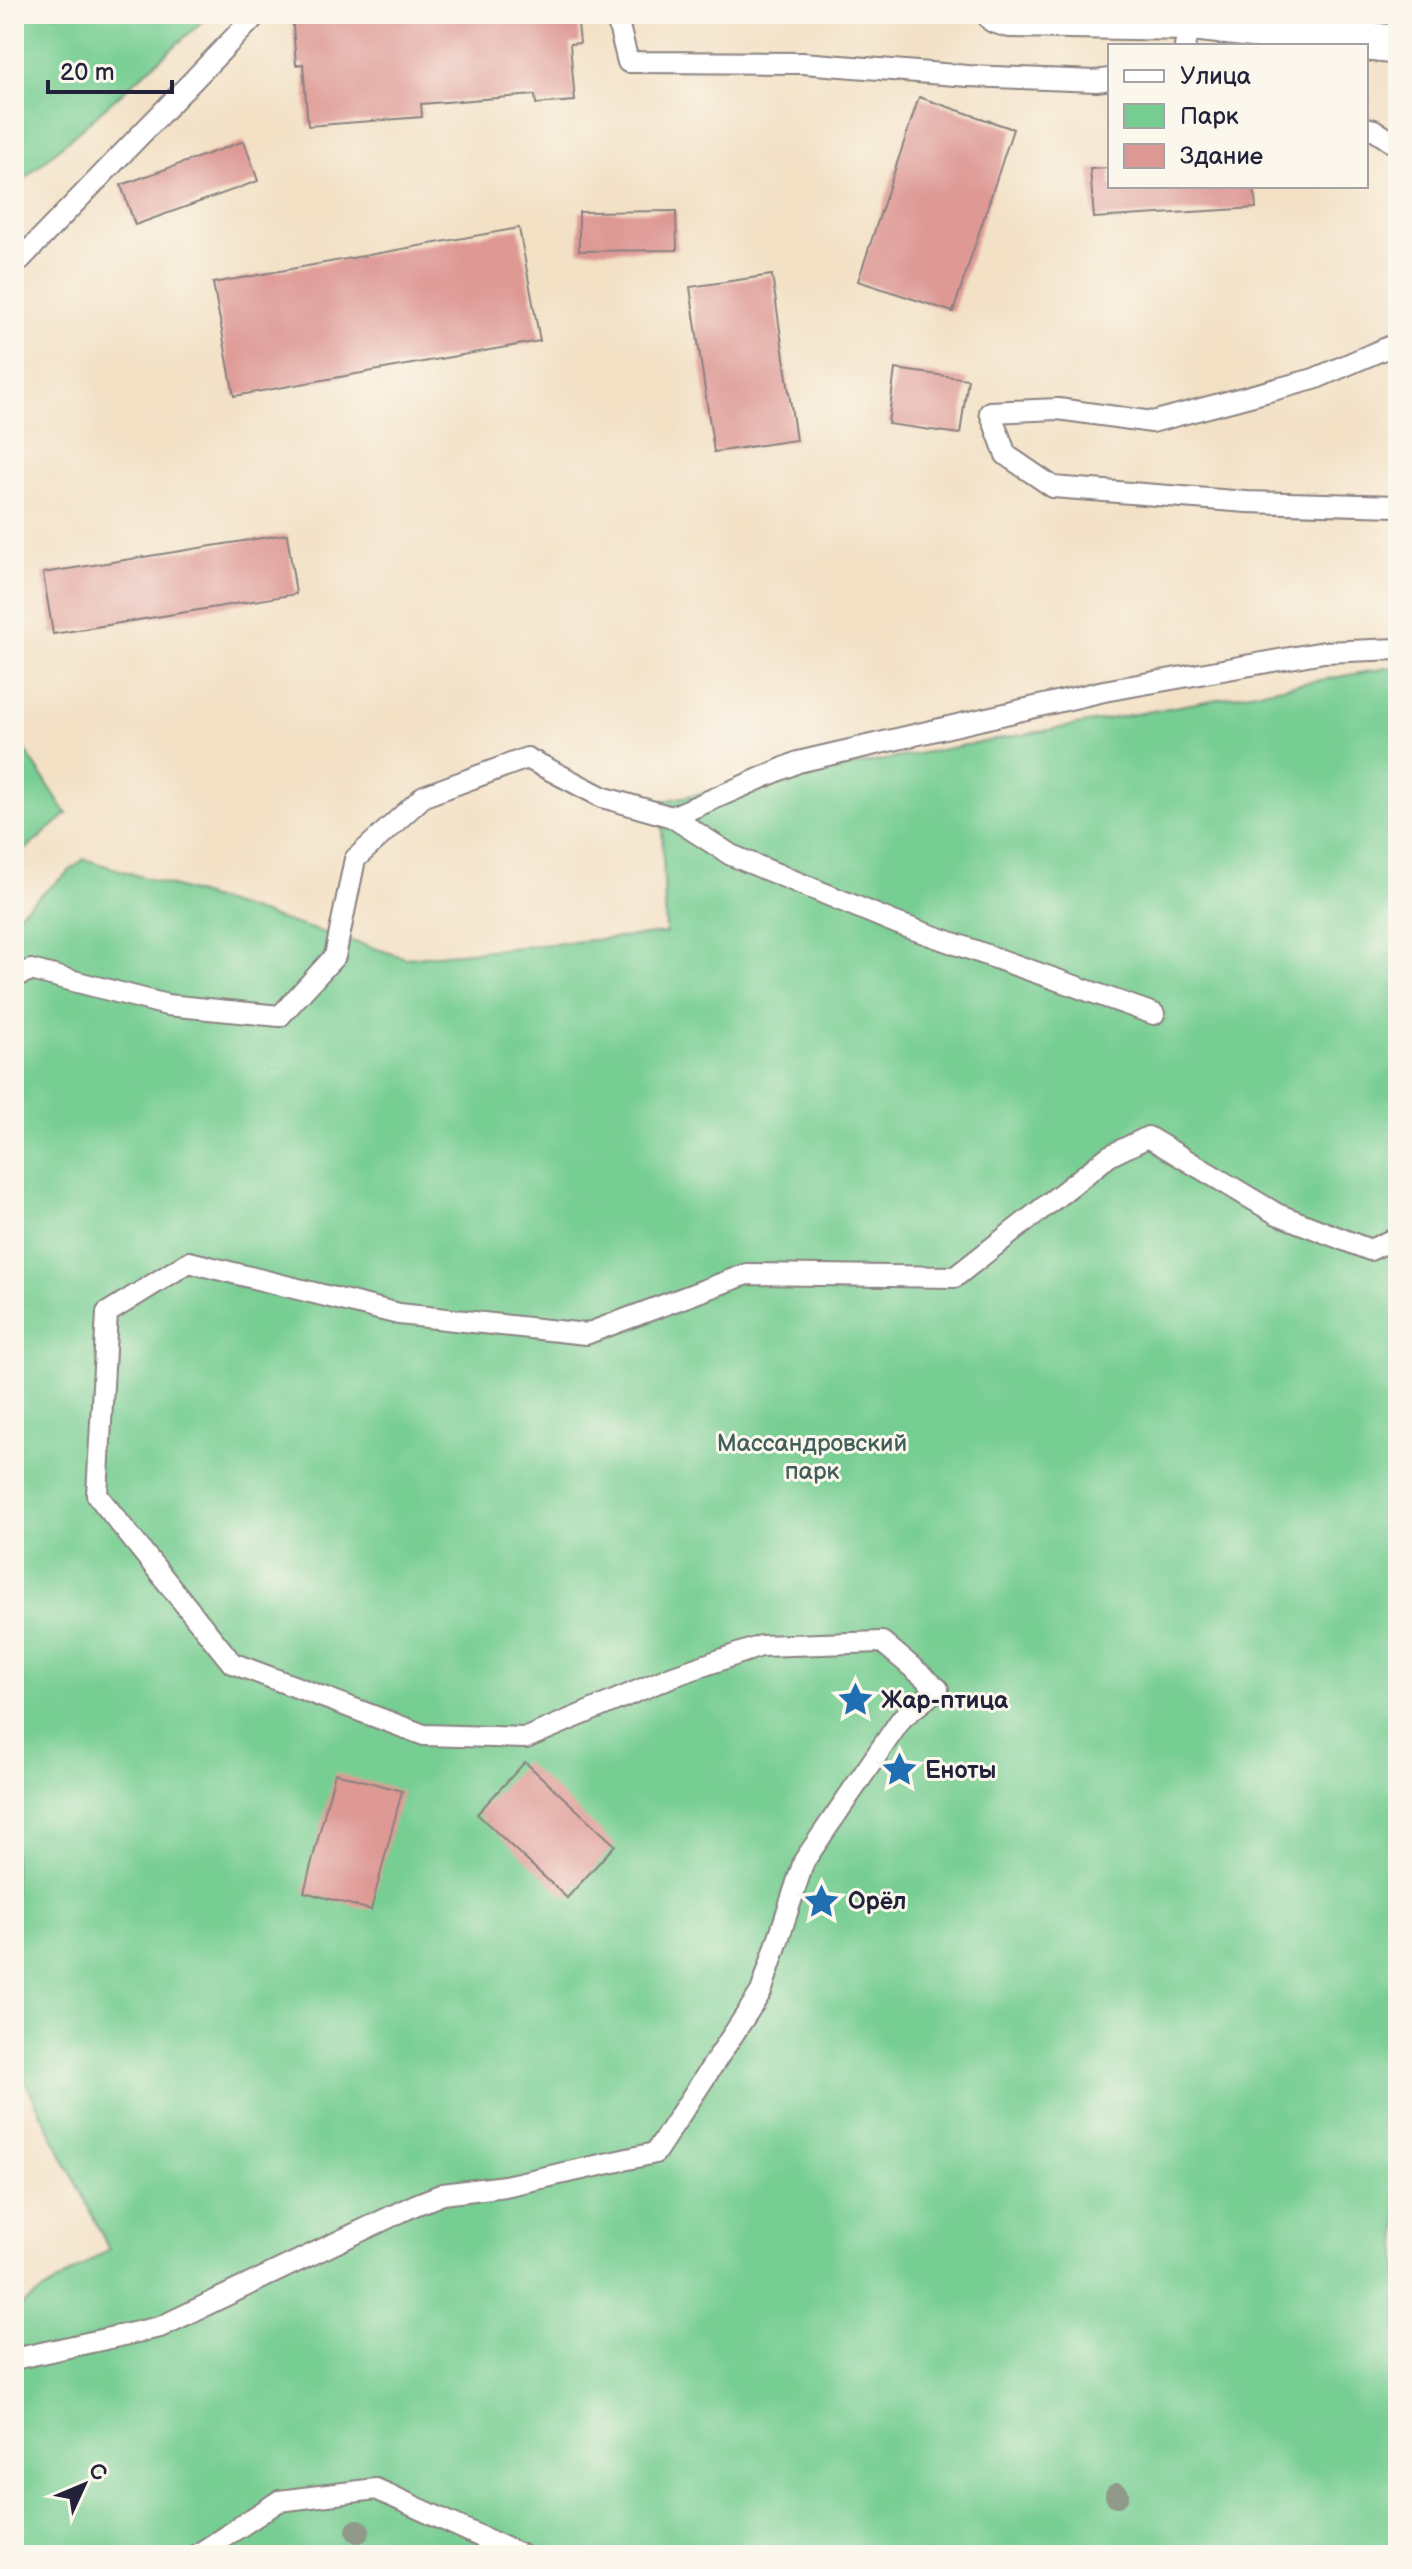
<svg xmlns="http://www.w3.org/2000/svg" width="1412" height="2569" font-family="'Balsamiq Sans',sans-serif">
<style>
.green{fill:#77ce93;stroke:#4c7867;stroke-width:2}
.building{fill:#de9995}
.lines{fill:none;stroke-linecap:round;stroke-linejoin:round}
.lane-casing{stroke:#8a8280;stroke-width:24}
.street-casing{stroke:#8a8280;stroke-width:42}
.lane{stroke:#fff;stroke-width:20}
.street{stroke:#fff;stroke-width:38}
.tree{fill:#91998b}
.labels{text-anchor:middle;dominant-baseline:central;stroke-width:6;stroke-linejoin:round;paint-order:stroke}
.park-label{font-size:24px;fill:#405e5a;stroke:#fbf7ec}
.poi-label{font-size:24px;font-weight:bold;fill:#22223b;stroke:#fbf7ec;text-anchor:start}
</style>
<rect width="100%" height="100%" fill="#fbf7ec"/>
<filter id="ink" filterUnits="userSpaceOnUse"><feTurbulence type="fractalNoise" baseFrequency=".0125" numOctaves="2"/><feDisplacementMap in="SourceGraphic" scale="16" xChannelSelector="R" yChannelSelector="G"/><feConvolveMatrix kernelMatrix="1 2 1 2 8 2 1 2 1" color-interpolation-filters="sRGB"/></filter>
<filter id="wash" filterUnits="userSpaceOnUse"><feTurbulence type="fractalNoise" baseFrequency=".006" numOctaves="4" result="noise"/><feDisplacementMap in="SourceGraphic" scale="32" xChannelSelector="R" yChannelSelector="G"/><feGaussianBlur stdDeviation="1.8" result="paint"/><feColorMatrix in="noise" values="0 0 0 0 0 0 0 0 0 0 0 0 0 0 0 0 0 1.4 0 .05"/><feComposite in="paint" operator="in"/></filter>
<g filter="url(#wash)">
<rect width="100%" height="100%" fill="#f3e1c6"/>
<g class="green">
<polygon points="14,14 211,14 14,188"/>
<polygon points="1398,666 1398,2555 14,2555 14,2310 109,2249 14,2059 14,917 84,859 406,958 666,933 661,801"/>
<polygon points="14,733 67,814 14,859"/>
</g>
<g id="blocks">
<g class="building">
<polygon points="14,14 28,14 14,28"/>
<polygon points="292,14 577,14 580,43 570,44 575,101 536,104 535,95 421,104 422,117 308,126 303,64 296,65"/>
<polygon points="919,97 1013,129 953,312 858,281"/>
<polygon points="244,141 258,181 135,225 121,185"/>
<polygon points="1110,168 1110,186 1254,186 1256,208 1094,218 1090,169"/>
<polygon points="676,211 677,250 579,251 579,212"/>
<polygon points="519,228 540,341 234,396 213,283"/>
<polygon points="772,275 796,440 714,452 690,287"/>
<polygon points="895,369 968,379 960,434 888,424"/>
<polygon points="287,534 296,594 53,634 43,573"/>
<polygon points="525,1762 615,1845 567,1898 477,1814"/>
<polygon points="335,1773 402,1791 371,1910 304,1892"/>
</g>
</g>
</g>
<g filter="url(#ink)">
<use href="#blocks" fill-opacity="0" stroke="#8a8280" stroke-width="2"/>
<g class="lines">
<defs>
<g id="lane">
<polyline points="616,14 628,62 803,63 968,76 1096,81 1110,79"/>
<polyline points="1185,46 1191,21"/>
<polyline points="1366,128 1374,130 1398,146"/>
<polyline points="14,266 257,14"/>
<polyline points="1398,343 1314,379 1152,422 1058,409 990,412 1006,455 1053,487 1247,502 1398,506"/>
<polyline points="14,977 31,970 167,1005 280,1016 335,956 355,859 424,796 527,758 602,797 672,817"/>
<polyline points="1154,1014 896,923 731,855 672,817 798,762 1104,691 1324,652 1398,649"/>
<polyline points="14,2359 160,2327 415,2205 443,2194 505,2186 655,2153 761,1992 804,1861 902,1718 938,1689 882,1642 761,1646 673,1676 526,1738 424,1735 232,1663 97,1495 107,1313 189,1262 399,1314 586,1334 747,1274 955,1277 1109,1156 1148,1137 1277,1214 1370,1250 1398,1237"/>
<polyline points="197,2555 279,2501 376,2489 521,2555"/>
</g>
<polyline id="street" points="997,14 1010,18 1191,21 1398,45"/>
</defs>
<use href="#lane" class="lane-casing"/>
<use href="#street" class="street-casing"/>
<use href="#lane" class="lane"/>
<use href="#street" class="street"/>
</g>
<g class="tree">
<circle cx="1117" cy="2495" r="12"/>
<circle cx="358" cy="2531" r="12"/>
</g>
</g>
<defs>
<symbol id="sight-bare" viewBox="-9 -9 18 18"><path d="M0-6L1.8-2.2L6-1.7L2.9 1.2L3.7 5.4L0 3.3L-3.7 5.4L-2.9 1.2L-6-1.7L-1.8-2.2Z" fill="#1f6fb2" stroke="#fbf7ec" stroke-width="2.5" paint-order="stroke"/></symbol>
</defs>
<g fill-rule="evenodd">
<use href="#sight-bare" x="830" y="1674" width="51" height="51"/>
<use href="#sight-bare" x="874" y="1744" width="51" height="51"/>
<use href="#sight-bare" x="796" y="1876" width="51" height="51"/>
</g>
<g class="labels">
<g class="park-label">
<text x="812" y="1443">Массандровский<tspan x="812" dy="28">парк</tspan></text>
</g>
<g class="poi-label">
<text x="881" y="1700">Жар-птица</text>
<text x="925" y="1770">Еноты</text>
<text x="848" y="1901">Орёл</text>
</g>
</g>
<rect width="1412" height="2569" fill="none" stroke="#fbf7ec" stroke-width="48"/>
<rect x="1108" y="44" width="260" height="144" fill="#fbf7ec" stroke="#a4a2a5" stroke-width="2"/>
<rect x="1124" y="70" width="40" height="12" fill="#ffffff" stroke="#a4a2a5" stroke-width="2"/>
<text x="1180" y="84" font-size="24" fill="#22223b">Улица</text>
<rect x="1124" y="104" width="40" height="24" fill="#77ce93" stroke="#a4a2a5" stroke-width="2"/>
<text x="1180" y="124" font-size="24" fill="#22223b">Парк</text>
<rect x="1124" y="144" width="40" height="24" fill="#de9995" stroke="#a4a2a5" stroke-width="2"/>
<text x="1180" y="164" font-size="24" fill="#22223b">Здание</text>
<g transform="translate(84 2485) rotate(46)" stroke="#fbf7ec" stroke-width="6" paint-order="stroke">
<path d="M0-6L14 30L0 20L-14 30Z" fill="#22223b"/>
<text y="-12" font-size="22" font-weight="bold" text-anchor="middle" fill="#22223b">С</text>
</g>
<path d="M48 80v12h124v-12" fill="none" stroke="#22223b" stroke-width="4"/>
<text x="60" y="80" font-size="24" fill="#22223b" stroke="#fbf7ec" stroke-width="6" paint-order="stroke">20 m</text>
</svg>
